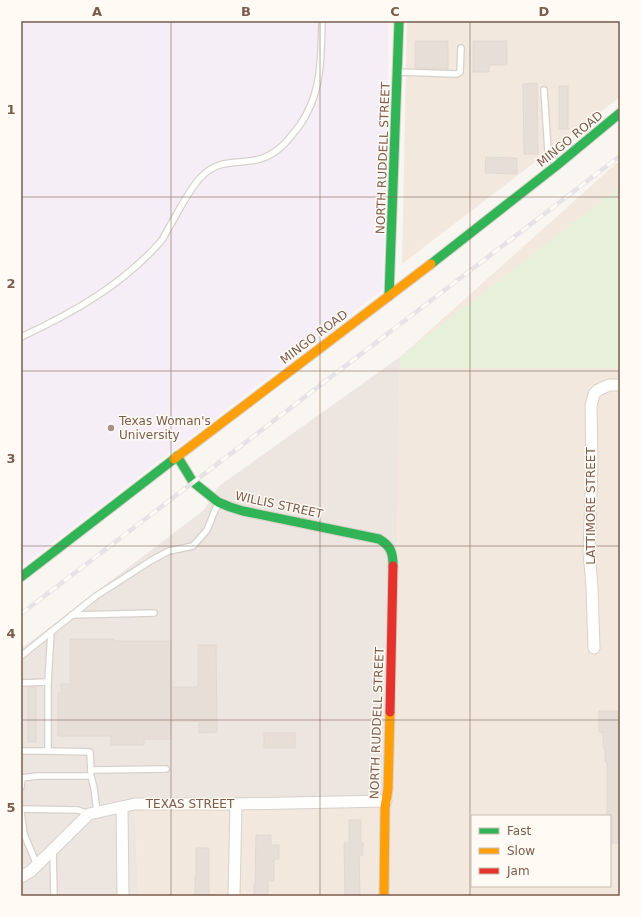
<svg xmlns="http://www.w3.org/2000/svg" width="641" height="917" font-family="'DejaVu Sans',sans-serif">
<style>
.residential{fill:#f2e8de;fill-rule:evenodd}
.industrial{fill:#ede5e0}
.education{fill:#f6eef6}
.green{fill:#e7f0db}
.building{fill:#e6ded7;stroke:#e2d8d2}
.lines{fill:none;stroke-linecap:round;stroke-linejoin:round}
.lane-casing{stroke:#d7d1cb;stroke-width:8}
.street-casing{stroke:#d7d1cb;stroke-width:13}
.fast-casing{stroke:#d9d2cb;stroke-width:11}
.slow-casing{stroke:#d9d2cb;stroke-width:11}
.jam-casing{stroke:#d9d2cb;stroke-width:11}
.lane{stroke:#fefefd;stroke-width:5.5}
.street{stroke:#fefefd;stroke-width:11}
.fast{stroke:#30b455;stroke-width:9}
.slow{stroke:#ff9f0a;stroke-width:9}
.jam{stroke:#e5322d;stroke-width:9}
.rail-casing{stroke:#e6e3e7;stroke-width:4.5}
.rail{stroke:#fffaf3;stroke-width:3;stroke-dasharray:9;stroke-linecap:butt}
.grid{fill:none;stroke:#7a5c4d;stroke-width:1;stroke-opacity:0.55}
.poi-dot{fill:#a69286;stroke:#fffaf3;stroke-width:1.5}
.labels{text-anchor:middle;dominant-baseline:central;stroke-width:3;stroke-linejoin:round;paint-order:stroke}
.street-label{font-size:12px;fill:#7a5c4d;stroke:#fffaf3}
.poi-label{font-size:12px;fill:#7a5c4d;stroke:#fffaf3;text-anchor:start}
.neatline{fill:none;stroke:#7a5c4d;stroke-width:1.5}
.grid-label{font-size:13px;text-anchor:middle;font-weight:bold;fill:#7a5c4d}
</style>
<rect width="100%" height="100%" fill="#f9f5f0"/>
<g class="residential">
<polygon points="407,21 620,21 620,97 402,264"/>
<path d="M620,160V896H138L135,804L393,801L400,357ZM472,816H610V886H472Z"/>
</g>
<polygon class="industrial" points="400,357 393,801 135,804 138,896 21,896 21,649 204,510 219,486"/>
<polygon class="education" points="21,21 388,21 388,78 383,289 21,567"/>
<polygon class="green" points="620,187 620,368 400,368 400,357"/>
<g class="building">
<polygon points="415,41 448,41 448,69 415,68"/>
<polygon points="473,41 507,41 507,65 489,65 489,72 473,72"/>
<polygon points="537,83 538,154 524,154 523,84"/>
<rect x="559" y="86" width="9" height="43"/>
<polygon points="486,157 517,158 517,174 485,173"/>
<polygon points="70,639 114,639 114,641 171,641 171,687 198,687 198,645 216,645 217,732 199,733 199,721 171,721 171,739 144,739 144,745 111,745 111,736 58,736 58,693 61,693 61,684 70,684"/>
<rect x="28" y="687" width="8" height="55"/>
<polygon points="599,711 620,711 620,843 610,843 610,815 607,815 607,762 605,762 605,748 603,748 603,732 599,732"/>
<rect x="264" y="733" width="31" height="15"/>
<polygon points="349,820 361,820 361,843 363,843 363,855 359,855 360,896 345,896 344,843 349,843"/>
<polygon points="256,835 271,835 271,845 279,845 279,859 274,859 274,881 268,881 268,896 254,896 254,886 255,886"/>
<polygon points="196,848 209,848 209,896 195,896 195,876 196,876"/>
</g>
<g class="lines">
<defs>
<g id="lane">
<polyline points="398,72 457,74 460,72 461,48"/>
<polyline points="544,90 548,151 556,165"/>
<path d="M21,337C73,313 124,284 162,240C165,235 168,229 171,224C180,209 189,189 202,176C219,159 235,164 256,160C270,157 283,147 292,135C298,128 303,121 307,113C322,85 321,52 322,21"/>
<polyline points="72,615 154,613"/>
<polyline points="21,656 96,596 152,560 169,551 193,546 207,530 218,503"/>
<polyline points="21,683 48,682"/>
<polyline points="21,751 48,751 48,682 51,632"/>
<polyline points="48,751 90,752 91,772"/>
<polyline points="91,770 166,769"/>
<polyline points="21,787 22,778 37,776 91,776 94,788 97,812"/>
<polyline points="21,809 78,810 89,814"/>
<polyline points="21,812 24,834 37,865"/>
<polyline points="53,850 54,896"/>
</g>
<g id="street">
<polyline points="594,648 592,587 589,552 592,464 591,406 594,394 598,390 609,385 620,385"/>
<polyline points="122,807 123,896"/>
<polyline points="21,877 31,871 89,814 135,804 236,804 386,801"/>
<polyline points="234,896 236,804"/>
</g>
<g id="fast">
<polyline points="431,264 556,166 620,113"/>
<polyline points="389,296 399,21"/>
<path d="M177,456L193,482L218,502L230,507L243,511L379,539C391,546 393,553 393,566"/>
<polyline points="21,577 174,459"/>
</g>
<g id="slow">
<polyline points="174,459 431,264"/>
<polyline points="384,896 385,808 388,789 390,712"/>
</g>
<polyline id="jam" points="390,712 393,566"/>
</defs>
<use href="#lane" class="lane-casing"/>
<use href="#street" class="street-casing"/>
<use href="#fast" class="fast-casing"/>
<use href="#slow" class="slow-casing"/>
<use href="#jam" class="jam-casing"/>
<use href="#lane" class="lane"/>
<use href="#street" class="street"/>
<use href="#fast" class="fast"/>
<use href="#slow" class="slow"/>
<use href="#jam" class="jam"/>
<defs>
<polyline id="rail" points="21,614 620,156"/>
</defs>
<use href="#rail" class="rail-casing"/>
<use href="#rail" class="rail"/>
</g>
<path class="grid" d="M171,21V896M320,21V896M470,21V896M21,197H620M21,371H620M21,546H620M21,720H620"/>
<circle class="poi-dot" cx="111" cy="428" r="4"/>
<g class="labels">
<g class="street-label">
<text transform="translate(570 139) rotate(-39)">MINGO ROAD</text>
<text transform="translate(383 158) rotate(-88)">NORTH RUDDELL STREET</text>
<text transform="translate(314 337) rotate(-37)">MINGO ROAD</text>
<text transform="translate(279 505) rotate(12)">WILLIS STREET</text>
<text transform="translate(591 506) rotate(-90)">LATTIMORE STREET</text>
<text transform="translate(377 723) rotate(-88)">NORTH RUDDELL STREET</text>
<text x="190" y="804">TEXAS STREET</text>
</g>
<g class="poi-label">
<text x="119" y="421">Texas Woman's<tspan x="119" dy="14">University</tspan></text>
</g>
</g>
<rect width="641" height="917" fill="none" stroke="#fffaf3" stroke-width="44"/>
<rect x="471" y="815" width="140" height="72" fill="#fffaf3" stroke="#cabbb1"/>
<rect x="479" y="828" width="20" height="6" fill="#30b455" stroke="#cabbb1"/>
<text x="507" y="835" font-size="12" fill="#7a5c4d">Fast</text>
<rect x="479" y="848" width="20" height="6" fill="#ff9f0a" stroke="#cabbb1"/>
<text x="507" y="855" font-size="12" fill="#7a5c4d">Slow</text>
<rect x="479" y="868" width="20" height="6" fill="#e5322d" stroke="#cabbb1"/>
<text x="507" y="875" font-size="12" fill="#7a5c4d">Jam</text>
<rect x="22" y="22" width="597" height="873" class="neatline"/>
<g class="grid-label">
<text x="97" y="16">A</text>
<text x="246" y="16">B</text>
<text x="395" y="16">C</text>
<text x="544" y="16">D</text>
<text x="11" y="114">1</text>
<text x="11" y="288">2</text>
<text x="11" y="463">3</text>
<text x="11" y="638">4</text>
<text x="11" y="812">5</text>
</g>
</svg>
